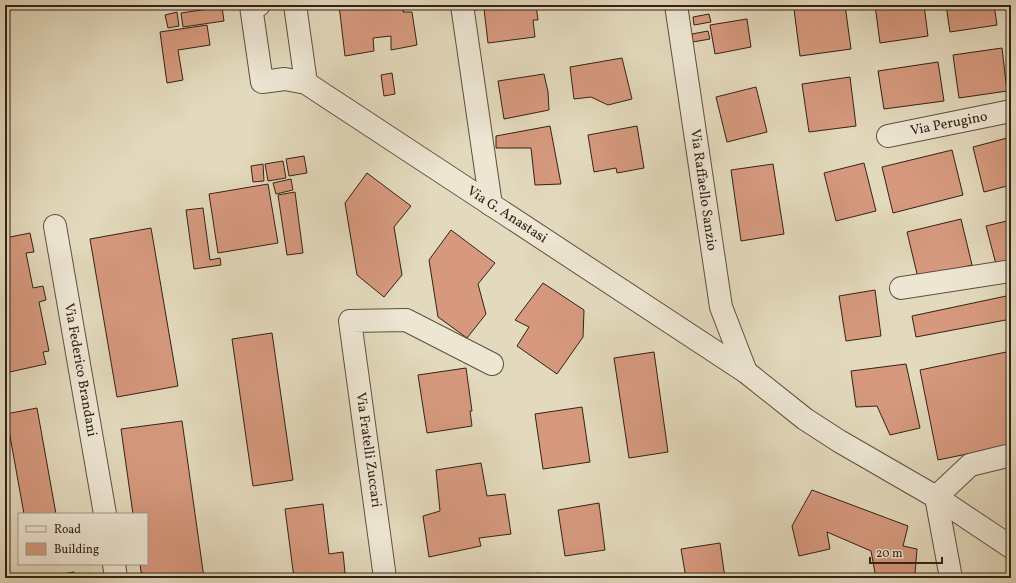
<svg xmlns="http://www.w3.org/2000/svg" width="1016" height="583" font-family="Vollkorn,serif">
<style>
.building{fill:#d6997e;stroke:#352116}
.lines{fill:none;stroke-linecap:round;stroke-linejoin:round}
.minor-casing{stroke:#604f40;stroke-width:24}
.minor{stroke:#ede6d3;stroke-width:22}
.labels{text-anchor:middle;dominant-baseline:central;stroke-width:3;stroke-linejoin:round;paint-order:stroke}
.street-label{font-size:14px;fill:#352116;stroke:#ede6d3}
</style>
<rect width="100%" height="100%" fill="#e3d9bc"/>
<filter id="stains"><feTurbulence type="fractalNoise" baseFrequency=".005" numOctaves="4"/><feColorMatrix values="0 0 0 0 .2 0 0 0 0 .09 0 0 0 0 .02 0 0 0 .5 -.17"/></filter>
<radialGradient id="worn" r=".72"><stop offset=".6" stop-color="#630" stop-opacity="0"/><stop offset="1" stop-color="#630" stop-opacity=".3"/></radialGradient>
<g class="building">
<polygon points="339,5 409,5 410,7 405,6 403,12 412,12 417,45 391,50 391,36 373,38 374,51 345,56"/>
<polygon points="476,5 536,5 538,20 533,20 535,37 488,43 484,9 475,10"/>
<polygon points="824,5 845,5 851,49 800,56 794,9"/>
<polygon points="875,5 924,5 928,36 880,43"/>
<polygon points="946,5 994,5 997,25 950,32"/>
<polygon points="222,7 224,21 183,27 181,13"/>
<polygon points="177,12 179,26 168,28 165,15"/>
<polygon points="709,14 711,22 694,25 693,17"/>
<polygon points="747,19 751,47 715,54 710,25"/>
<polygon points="207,25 210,45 178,50 183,80 167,83 160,32"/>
<polygon points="708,31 710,39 693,42 692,34"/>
<polygon points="1002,48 1007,91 959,98 953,55"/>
<polygon points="622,58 632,99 608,105 591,97 574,99 570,67"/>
<polygon points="938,62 944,101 884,109 878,71"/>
<polygon points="392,73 395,94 384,96 381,75"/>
<polygon points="544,74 548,92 549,110 504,119 498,81"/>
<polygon points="850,77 856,126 809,132 802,84"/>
<polygon points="756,87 767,132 727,142 716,97"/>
<polygon points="550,126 561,184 535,185 531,148 496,148 496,136"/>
<polygon points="637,126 644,168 617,173 616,168 594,172 588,135"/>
<polygon points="1011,137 1011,185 984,192 973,147"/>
<polygon points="952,150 963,195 893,213 882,167"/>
<polygon points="304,156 307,173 289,176 286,159"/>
<polygon points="283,161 286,178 268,181 265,164"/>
<polygon points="864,163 876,211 836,221 824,173"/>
<polygon points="263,164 264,181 253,182 251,166"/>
<polygon points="773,164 784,234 741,241 731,170"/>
<polygon points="367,173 411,206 394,227 402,275 384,297 357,275 345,203"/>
<polygon points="291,179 293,190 276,194 273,183"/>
<polygon points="268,184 278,243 218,253 209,194"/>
<polygon points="295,192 303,253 287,255 278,195"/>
<polygon points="203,208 210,260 220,258 221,265 194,269 186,210"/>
<polygon points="961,219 972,265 918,278 907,232"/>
<polygon points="1011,220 1011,265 997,268 986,226"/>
<polygon points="151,228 178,386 117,397 90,239"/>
<polygon points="451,230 495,263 478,284 486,314 467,338 438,317 429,260"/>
<polygon points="30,233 34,252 26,253 33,288 43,286 46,300 39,302 49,351 43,352 46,364 5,373 5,238"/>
<polygon points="543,283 584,310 583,337 557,374 517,346 529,327 515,320"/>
<polygon points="875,290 881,336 846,341 839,296"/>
<polygon points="1011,295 1011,319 916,337 912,316"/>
<polygon points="272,333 293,480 253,486 232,339"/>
<polygon points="1011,351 1011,445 938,460 920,370"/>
<polygon points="654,352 668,452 629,458 614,358"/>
<polygon points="906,364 920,428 890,435 877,406 856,407 851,371"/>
<polygon points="466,368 472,411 470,411 472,426 427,433 418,375"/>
<polygon points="582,407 590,462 543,469 535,414"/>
<polygon points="37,408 56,514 24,514 6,414"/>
<polygon points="182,421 204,578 142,578 140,564 147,564 147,514 133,514 121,429"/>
<polygon points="481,463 487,496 505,494 511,534 479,538 481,546 429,557 423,516 440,511 436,470"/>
<polygon points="812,490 908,526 903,546 917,549 915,574 895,578 876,578 871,551 827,532 830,549 799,556 792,526"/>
<polygon points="599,503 605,550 565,556 558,510"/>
<polygon points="323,504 329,554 343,552 345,573 304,578 294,578 285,509"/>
<polygon points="720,543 725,578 686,578 681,549"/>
<polygon points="74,572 76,578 42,578"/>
<polygon points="539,573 540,578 505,578"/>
</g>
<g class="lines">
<defs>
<g id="minor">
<polyline points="259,5 251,6 262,82 285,79 306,83 746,372 805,419 839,441 936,497 1011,547"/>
<polyline points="295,5 306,83"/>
<polyline points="462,5 491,205"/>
<polyline points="676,5 721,307 746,372"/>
<polyline points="888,136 1011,111"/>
<polyline points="55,226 105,514"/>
<polyline points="901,288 1011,271"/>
<polyline points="936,497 970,465 1011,455"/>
<polyline points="936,497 951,578"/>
<polyline points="114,564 116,578"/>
<polyline points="385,578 350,321 406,320 492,364"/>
</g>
</defs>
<use href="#minor" class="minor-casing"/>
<use href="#minor" class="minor"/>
</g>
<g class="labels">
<g class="street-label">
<text transform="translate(949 124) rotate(-11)">Via Perugino</text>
<text transform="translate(703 190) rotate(82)">Via Raffaello Sanzio</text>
<text transform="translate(507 215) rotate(33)">Via G. Anastasi</text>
<text transform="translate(80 370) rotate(80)">Via Federico Brandani</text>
<text transform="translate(368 450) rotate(82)">Via Fratelli Zuccari</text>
</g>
</g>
<rect width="1016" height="583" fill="none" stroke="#e3d9bc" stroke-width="20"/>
<rect x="6" y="6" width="1004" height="571" fill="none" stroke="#352116" stroke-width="2"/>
<rect x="10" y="10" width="996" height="563" fill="none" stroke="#352116"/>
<rect x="18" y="513" width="130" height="52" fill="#ede6d3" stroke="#a39787"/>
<rect x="26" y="526" width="20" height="6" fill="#ede6d3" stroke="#a39787"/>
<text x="54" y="533" font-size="12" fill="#352116">Road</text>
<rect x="26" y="543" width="20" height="12" fill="#d6997e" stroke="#a39787"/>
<text x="54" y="553" font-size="12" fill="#352116">Building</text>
<path d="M870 557v6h72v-6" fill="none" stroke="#352116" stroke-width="2"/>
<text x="876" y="557" font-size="12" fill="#352116" stroke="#ede6d3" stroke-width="3" paint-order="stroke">20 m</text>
<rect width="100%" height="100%" filter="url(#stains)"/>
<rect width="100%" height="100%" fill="url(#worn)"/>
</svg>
